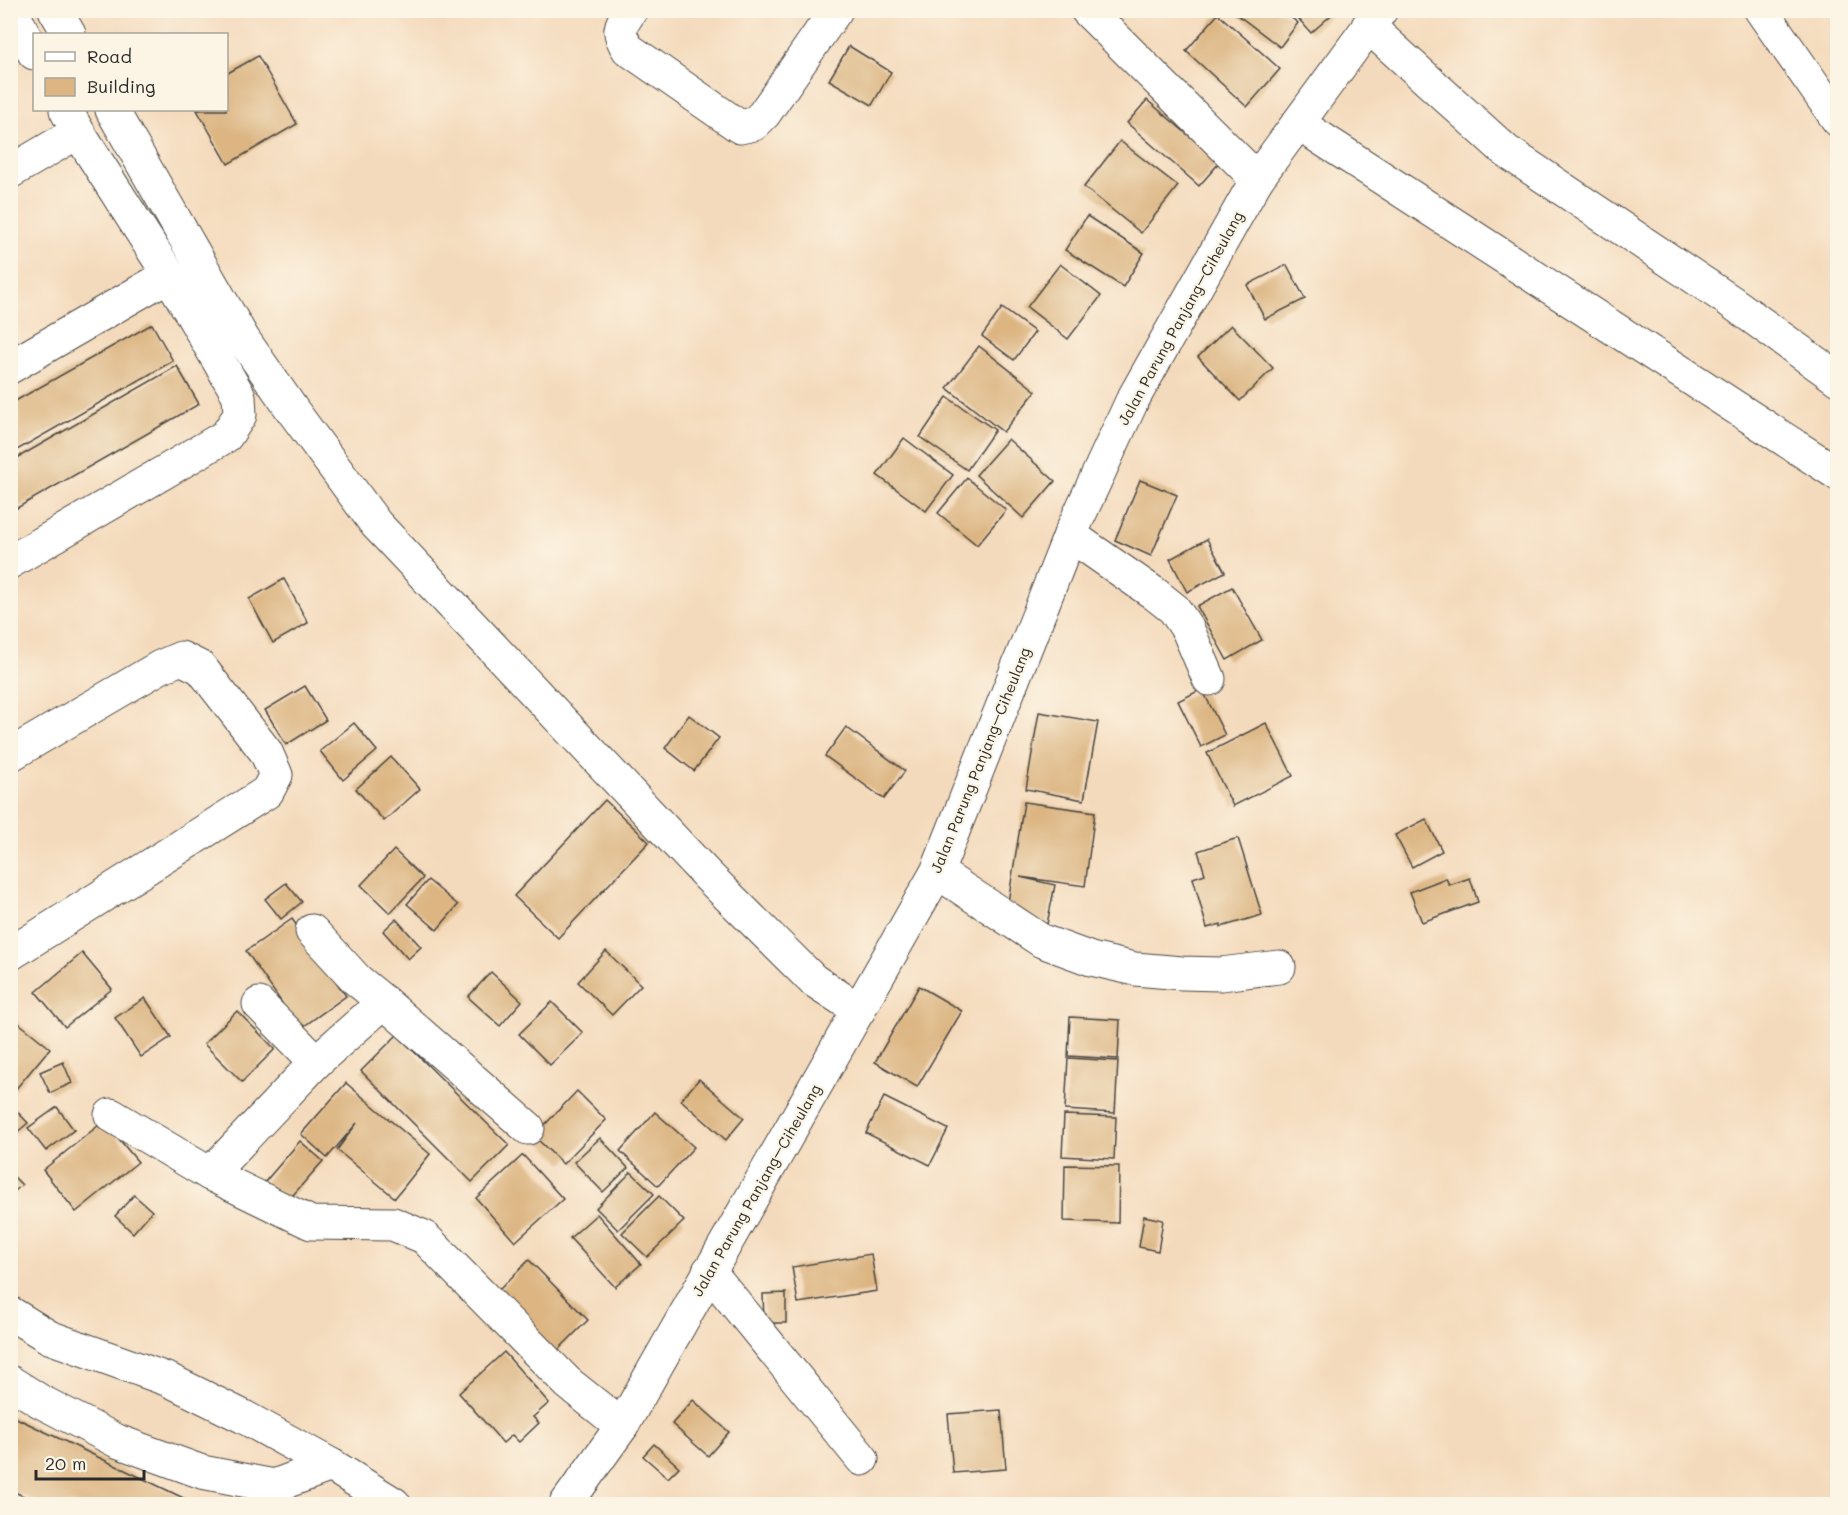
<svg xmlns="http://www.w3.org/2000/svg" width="1848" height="1515" font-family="Mali,sans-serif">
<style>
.building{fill:#dcb582}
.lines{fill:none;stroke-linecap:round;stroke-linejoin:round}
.minor-casing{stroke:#494541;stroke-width:35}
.minor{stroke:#fff;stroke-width:33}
.labels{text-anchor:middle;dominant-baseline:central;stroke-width:4.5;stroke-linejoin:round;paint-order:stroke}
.street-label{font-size:15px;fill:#2b2b2b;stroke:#fcf5e5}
</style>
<rect width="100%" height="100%" fill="#fcf5e5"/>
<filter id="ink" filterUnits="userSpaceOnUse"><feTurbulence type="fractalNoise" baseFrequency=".0167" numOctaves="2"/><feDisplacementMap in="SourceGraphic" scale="12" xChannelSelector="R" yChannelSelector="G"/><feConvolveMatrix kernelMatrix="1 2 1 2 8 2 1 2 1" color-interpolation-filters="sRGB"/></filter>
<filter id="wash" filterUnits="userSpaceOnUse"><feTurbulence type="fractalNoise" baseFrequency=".008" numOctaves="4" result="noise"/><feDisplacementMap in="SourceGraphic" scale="24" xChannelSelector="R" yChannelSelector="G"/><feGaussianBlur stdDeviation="1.35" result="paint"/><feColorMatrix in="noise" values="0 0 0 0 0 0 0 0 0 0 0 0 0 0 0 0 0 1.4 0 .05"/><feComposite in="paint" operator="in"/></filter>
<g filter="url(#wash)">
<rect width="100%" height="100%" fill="#f4dabc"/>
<g id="blocks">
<g class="building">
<polygon points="113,10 127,10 116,16"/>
<polygon points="1231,10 1281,10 1298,23 1280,47"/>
<polygon points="1291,10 1337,10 1311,33"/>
<polygon points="1218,14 1280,69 1247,107 1186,51"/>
<polygon points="849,46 891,72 872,105 829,80"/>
<polygon points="258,56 297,124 228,164 197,110 226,110 226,74"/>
<polygon points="1147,100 1220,162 1199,186 1127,123"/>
<polygon points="1120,141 1178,186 1141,233 1084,187"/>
<polygon points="1087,216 1144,253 1123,287 1065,250"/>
<polygon points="1060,264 1101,296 1068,339 1027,307"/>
<polygon points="1287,265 1305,299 1265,319 1247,285"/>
<polygon points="1002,308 1035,332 1014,360 982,336"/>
<polygon points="152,324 173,361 10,454 10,404"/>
<polygon points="1231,325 1273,368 1240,401 1198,357"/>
<polygon points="979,346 1036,391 1003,432 947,388"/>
<polygon points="177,366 199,404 10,512 10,462"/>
<polygon points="947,397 995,430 967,470 920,437"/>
<polygon points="904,438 953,475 926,511 877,475"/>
<polygon points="1008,439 1055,481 1023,518 976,475"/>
<polygon points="967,478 1006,510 977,545 938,513"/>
<polygon points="1140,480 1177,495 1151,556 1115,540"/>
<polygon points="1207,539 1225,572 1187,592 1170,559"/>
<polygon points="284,579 308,623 273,643 249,599"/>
<polygon points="1232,587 1262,640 1227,660 1197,606"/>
<polygon points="305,686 326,720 286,745 265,710"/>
<polygon points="1202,689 1225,735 1201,747 1178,701"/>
<polygon points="1039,712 1098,722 1084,800 1026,789"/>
<polygon points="689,715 719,738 694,771 665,748"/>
<polygon points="354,723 377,751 343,780 320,751"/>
<polygon points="1266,723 1293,776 1233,806 1207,753"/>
<polygon points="846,727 905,771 884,799 825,756"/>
<polygon points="391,757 420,789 384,821 356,789"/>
<polygon points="605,800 649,842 558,938 514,896"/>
<polygon points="1024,802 1095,812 1085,886 1020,877 1055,885 1047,924 1006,915"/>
<polygon points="1426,819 1442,851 1412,867 1395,835"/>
<polygon points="1238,838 1262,915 1221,927 1221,924 1207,928 1193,878 1205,874 1198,851"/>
<polygon points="394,850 423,878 390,913 361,885"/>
<polygon points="1446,878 1449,885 1470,878 1478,902 1422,922 1410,892"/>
<polygon points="428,880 458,905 437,930 407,904"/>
<polygon points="286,883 302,902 281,919 265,899"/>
<polygon points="292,919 346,996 300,1029 246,951"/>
<polygon points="396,919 421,947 408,959 383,931"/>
<polygon points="606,951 641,985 612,1015 578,982"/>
<polygon points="82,953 112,989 65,1027 36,992"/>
<polygon points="491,972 522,1001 500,1026 468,997"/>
<polygon points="919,986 962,1011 917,1087 875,1062"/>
<polygon points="145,998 171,1037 141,1057 115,1018"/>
<polygon points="552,1002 583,1033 550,1065 519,1034"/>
<polygon points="237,1011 275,1049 242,1082 204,1044"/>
<polygon points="10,1016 50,1048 10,1096"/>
<polygon points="1070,1017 1120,1020 1118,1059 1068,1056"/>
<polygon points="397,1035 509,1145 472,1182 361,1071"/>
<polygon points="1068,1058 1118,1061 1115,1113 1065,1110"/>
<polygon points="63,1062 72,1083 50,1093 40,1072"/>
<polygon points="699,1079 744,1118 726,1140 681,1100"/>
<polygon points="346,1083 430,1154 395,1198 337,1150 357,1123 327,1158 301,1134"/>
<polygon points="577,1091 606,1120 563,1164 534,1136"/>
<polygon points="884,1097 948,1129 930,1165 866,1133"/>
<polygon points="10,1104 28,1123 10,1138"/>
<polygon points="57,1107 74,1130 46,1151 28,1128"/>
<polygon points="655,1112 694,1147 658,1186 620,1151"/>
<polygon points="1064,1115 1116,1117 1114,1159 1062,1156"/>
<polygon points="104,1121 138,1162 76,1212 43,1170"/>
<polygon points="600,1138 628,1168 603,1192 574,1162"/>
<polygon points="300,1141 323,1161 286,1203 264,1183"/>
<polygon points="523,1155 563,1199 515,1242 476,1198"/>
<polygon points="1065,1165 1119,1166 1118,1223 1064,1221"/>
<polygon points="631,1172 654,1194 618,1230 596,1208"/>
<polygon points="10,1173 22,1185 10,1195"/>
<polygon points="134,1195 152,1211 133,1233 115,1216"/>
<polygon points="659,1196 684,1221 647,1257 622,1233"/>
<polygon points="597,1214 641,1264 615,1287 570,1238"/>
<polygon points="1144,1216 1163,1220 1158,1251 1139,1247"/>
<polygon points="871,1254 877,1291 798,1303 792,1267"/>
<polygon points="529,1260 588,1320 548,1360 489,1300"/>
<polygon points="786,1293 786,1323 764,1323 763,1294"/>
<polygon points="504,1352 549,1403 533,1417 539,1423 519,1442 512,1435 503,1443 459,1393"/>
<polygon points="693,1400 729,1432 708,1456 672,1424"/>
<polygon points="1001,1410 1006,1469 953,1473 948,1414"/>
<polygon points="10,1415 196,1504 41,1504 10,1490"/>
<polygon points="654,1444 679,1467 668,1478 643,1456"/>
</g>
</g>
</g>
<g filter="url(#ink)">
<use href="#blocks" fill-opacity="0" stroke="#494541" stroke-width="1.5"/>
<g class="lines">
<defs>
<g id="minor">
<polyline points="11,10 34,53"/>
<polyline points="55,10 69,34"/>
<path d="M631,10C619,27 617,32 628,49L740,127L754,124L764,114L836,10"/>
<polyline points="1087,10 1257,179"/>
<polyline points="1761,10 1838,120"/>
<polyline points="1368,26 1506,151 1730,301 1838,379"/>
<polyline points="112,110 243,339 293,411 376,524 707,875 813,980 859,1010"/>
<polyline points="1299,124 1838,474"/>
<polyline points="10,172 78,132 66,110"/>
<polyline points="10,367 169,275"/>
<polyline points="1070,535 1155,594 1174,609 1188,630 1209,679"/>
<polyline points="10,562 226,436 240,415 239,396 169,275 78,132"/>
<polyline points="10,755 160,667 181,658 201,668 266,752 276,775 267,792 10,954"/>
<polyline points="937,872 1042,941 1091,959 1135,969 1182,973 1221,974 1279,967"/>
<polyline points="384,1002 528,1128"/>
<polyline points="259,1004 316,1062"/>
<polyline points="111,1115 210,1174 311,1223 393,1224 424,1237 568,1383 622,1426"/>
<polyline points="210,1174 316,1062 384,1002 357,980 312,931"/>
<polyline points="709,1271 862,1459"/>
<polyline points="10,1313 49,1337 169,1380 244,1417 331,1465 394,1504"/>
<polyline points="10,1382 40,1401 117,1441 202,1472 274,1486 331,1465"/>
<polyline points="566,1504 622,1426 937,872 1070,535 1132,401 1257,179 1381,10"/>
</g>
</defs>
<use href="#minor" class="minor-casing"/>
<use href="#minor" class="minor"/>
</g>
</g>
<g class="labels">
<g class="street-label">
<text transform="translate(1180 318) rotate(-61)">Jalan Parung Panjang–Ciheulang</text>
<text transform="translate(980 760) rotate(-68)">Jalan Parung Panjang–Ciheulang</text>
<text transform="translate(756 1190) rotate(-60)">Jalan Parung Panjang–Ciheulang</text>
</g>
</g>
<rect width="1848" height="1515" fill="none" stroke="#fcf5e5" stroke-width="36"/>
<rect x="33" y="33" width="195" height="78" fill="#fcf5e5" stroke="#a8a49b" stroke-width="1.5"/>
<rect x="45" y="52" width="30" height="9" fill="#ffffff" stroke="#a8a49b" stroke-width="1.5"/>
<text x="87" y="63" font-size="18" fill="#2b2b2b">Road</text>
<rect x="45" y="78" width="30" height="18" fill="#dcb582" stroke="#a8a49b" stroke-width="1.5"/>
<text x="87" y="93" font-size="18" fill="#2b2b2b">Building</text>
<path d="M36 1470v9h108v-9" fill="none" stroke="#2b2b2b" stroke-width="3"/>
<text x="45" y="1470" font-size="18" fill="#2b2b2b" stroke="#fcf5e5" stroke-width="4.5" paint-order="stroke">20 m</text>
</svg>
